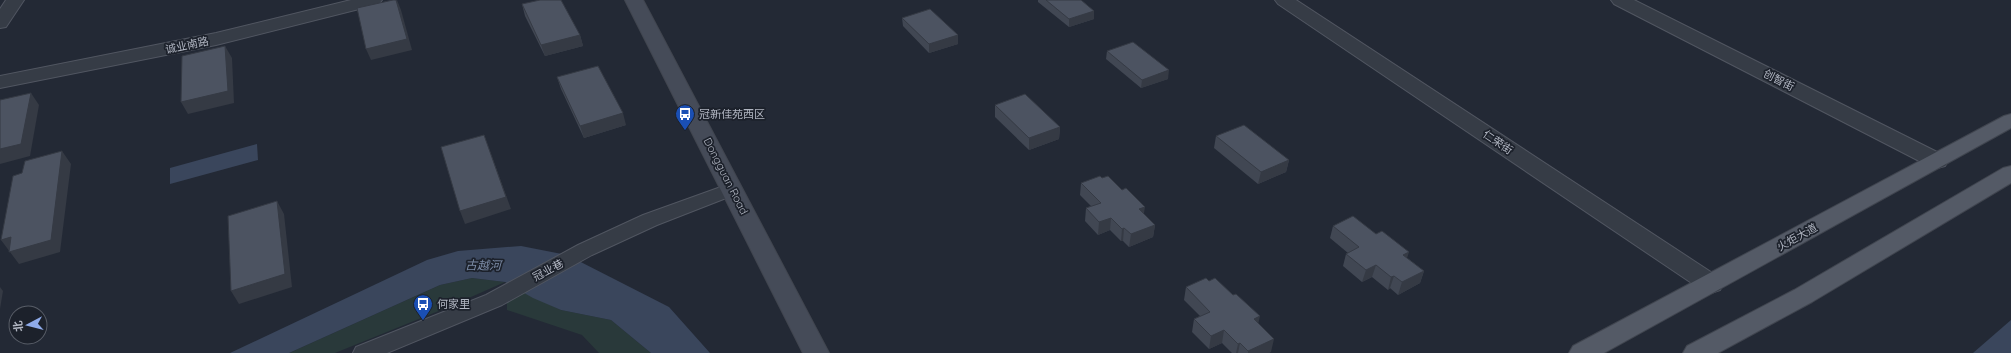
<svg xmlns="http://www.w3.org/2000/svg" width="2011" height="353" font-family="Quicksand,'Noto Sans SC',sans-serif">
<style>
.green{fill:#29393a}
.water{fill:#3a465c}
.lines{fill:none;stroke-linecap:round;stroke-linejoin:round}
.minor-casing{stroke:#515661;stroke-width:2}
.tertiary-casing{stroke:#515661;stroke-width:2}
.secondary-casing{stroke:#40454f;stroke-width:2}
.primary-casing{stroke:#40454f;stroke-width:2}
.minor{fill:#363c46;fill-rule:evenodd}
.tertiary{fill:#363c46;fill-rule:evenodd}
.secondary{fill:#454b58;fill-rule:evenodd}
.primary{fill:#545a66;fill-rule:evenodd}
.wall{fill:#414753}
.shaded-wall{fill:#353a44}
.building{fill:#4c5361;stroke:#353a44}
.labels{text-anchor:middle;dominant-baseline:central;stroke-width:3.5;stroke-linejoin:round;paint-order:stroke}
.street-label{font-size:11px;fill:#b1b6c2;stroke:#1c212b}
.poi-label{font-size:11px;fill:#b1b6c2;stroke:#1c212b;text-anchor:start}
.water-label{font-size:12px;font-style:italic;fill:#7c8ca7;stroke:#1c212b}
</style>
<rect width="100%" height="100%" fill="#232935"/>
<g class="green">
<polygon points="472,278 505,282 446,308 335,353 289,353 440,285"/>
<polygon points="519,290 561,310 611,320 651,353 599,353 582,335 507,310 507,300"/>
</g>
<g class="water">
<polygon points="257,144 258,160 170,184 170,168"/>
<polygon points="521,246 567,255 669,307 710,353 651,353 611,320 561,310 533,298 505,282 472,278 440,285 289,353 230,353 427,260 458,251"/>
<polygon points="2011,320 2011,353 1973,353"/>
</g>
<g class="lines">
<defs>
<polygon id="minor" points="732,183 739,185 742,189 739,193 657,225 592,255 502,305 387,353 353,353 356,347 486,295 578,245 643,215"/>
<g id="tertiary">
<polygon points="6,0 24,0 6,27 0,28 0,9"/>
<polygon points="351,0 382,0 379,4 216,45 0,88 0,76 216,33"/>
<polygon points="1275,0 1296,0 1720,278 1723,284 1720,290 1711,293 1702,290 1278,4"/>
<polygon points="1611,0 1634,0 1945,156 1948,161 1945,166 1937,168 1929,166 1614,4"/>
</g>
<polygon id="secondary" points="625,0 643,0 829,353 803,353"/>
<g id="primary">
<polygon points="2011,114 2011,128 1604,353 1569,353 1573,346 2004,116"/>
<polygon points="2011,166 2011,183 1812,302 1718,353 1683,353 1687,346 1794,290 2003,168"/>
</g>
</defs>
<use href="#minor" class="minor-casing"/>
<use href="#tertiary" class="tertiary-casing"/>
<use href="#secondary" class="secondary-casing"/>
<use href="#primary" class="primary-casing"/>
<use href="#minor" class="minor"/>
<use href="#tertiary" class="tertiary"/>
<use href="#secondary" class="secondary"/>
<use href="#primary" class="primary"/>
</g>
<g class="wall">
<polygon points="1038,0 1081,0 1094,11 1094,19 1069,27 1038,2"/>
<polygon points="522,4 580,35 583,46 545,56 525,16"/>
<polygon points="902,18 958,35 958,44 929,53 903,26"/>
<polygon points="1107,51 1168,79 1141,88 1106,59"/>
<polygon points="557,77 626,125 584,138 561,89"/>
<polygon points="995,105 1060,127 1059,139 1029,150 995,117"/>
<polygon points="1216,136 1289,160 1286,172 1258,184 1214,148"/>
<polygon points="1081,183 1144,214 1155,225 1153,237 1129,247 1123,241 1121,241 1110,230 1098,235 1085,221 1086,208 1091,206 1080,195"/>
<polygon points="1333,226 1376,234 1424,271 1420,283 1398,295 1390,288 1388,290 1372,277 1362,282 1343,266 1346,254 1348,253 1330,238"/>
<polygon points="1186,287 1258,324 1271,352 1268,353 1232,353 1222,343 1209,349 1192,332 1194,319 1200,316 1184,300"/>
</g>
<g class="shaded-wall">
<polygon points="397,0 401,10 412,50 371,60 366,49"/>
<polygon points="1094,11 1094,19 1069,27 1069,19"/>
<polygon points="580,35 583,46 545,56 541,45"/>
<polygon points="958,35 958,44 929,53 929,44"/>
<polygon points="225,46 232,58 234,103 188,114 181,102"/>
<polygon points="1169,70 1168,79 1141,88 1142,80"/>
<polygon points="31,93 39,105 30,156 0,164 0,149"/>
<polygon points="623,113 626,125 584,138 580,126"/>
<polygon points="1060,127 1059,139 1029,150 1029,138"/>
<polygon points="484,135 511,209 465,224 460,211"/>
<polygon points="62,151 71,164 60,252 19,264 1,240 11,237"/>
<polygon points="1289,160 1286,172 1258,184 1261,172"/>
<polygon points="277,201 284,214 292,287 239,304 231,291"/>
<polygon points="1145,207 1143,219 1139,209"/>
<polygon points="1111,218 1110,230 1098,235 1099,222"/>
<polygon points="1155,225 1153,237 1129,247 1131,234"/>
<polygon points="1124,228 1123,241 1121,241 1122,229"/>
<polygon points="1409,252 1405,265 1403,255"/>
<polygon points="1376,265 1372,277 1362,282 1366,270"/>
<polygon points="1424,271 1420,283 1398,295 1402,282"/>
<polygon points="1394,276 1390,288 1388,290 1391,277"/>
<polygon points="0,287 3,291 0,309"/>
<polygon points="1260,316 1257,329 1254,319"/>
<polygon points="1224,330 1222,343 1209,349 1211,336"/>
<polygon points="1274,339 1271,352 1268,353 1248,353 1248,351"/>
<polygon points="1240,343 1238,353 1236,353 1238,344"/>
</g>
<g class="building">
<polygon points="393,0 396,0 407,39 366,49 357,8"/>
<polygon points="540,0 561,0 580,35 541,45 522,4"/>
<polygon points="1046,0 1081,0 1094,11 1069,19"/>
<polygon points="930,9 958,35 929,44 902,18"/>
<polygon points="1133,42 1169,70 1142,80 1107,51"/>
<polygon points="225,46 228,91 181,102 182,56"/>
<polygon points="598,66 623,113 580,126 557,77"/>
<polygon points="31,93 21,144 0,149 0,100"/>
<polygon points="1025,94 1060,127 1029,138 995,105"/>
<polygon points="1244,125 1289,160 1261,172 1216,136"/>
<polygon points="484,135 506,197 460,211 441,147"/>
<polygon points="62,151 51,240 9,252 11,237 1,240 13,176 22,173 25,161"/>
<polygon points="1100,176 1102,178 1108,176 1122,190 1126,188 1145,207 1139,209 1155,225 1131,234 1124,228 1122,229 1111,218 1099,222 1086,208 1101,203 1081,183"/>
<polygon points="277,201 285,274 231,291 228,216"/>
<polygon points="1353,216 1376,234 1382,231 1409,252 1403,255 1424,271 1402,282 1394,276 1391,277 1376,265 1366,270 1346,254 1359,247 1333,226"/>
<polygon points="1206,278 1209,281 1215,278 1233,295 1236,294 1260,316 1254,319 1274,339 1248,351 1240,343 1238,344 1224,330 1211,336 1194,319 1210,312 1186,287"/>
</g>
<defs>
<symbol id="bus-pin" viewBox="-11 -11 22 30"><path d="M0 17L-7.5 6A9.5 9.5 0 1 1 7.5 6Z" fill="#1a4fb4" stroke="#1c212b"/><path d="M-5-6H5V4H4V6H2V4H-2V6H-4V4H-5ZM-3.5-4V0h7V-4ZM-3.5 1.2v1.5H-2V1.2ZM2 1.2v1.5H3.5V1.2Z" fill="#fff"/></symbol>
</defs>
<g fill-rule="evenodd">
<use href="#bus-pin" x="674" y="103" width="22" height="30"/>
<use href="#bus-pin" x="412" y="293" width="22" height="30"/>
</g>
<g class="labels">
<g class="street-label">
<text transform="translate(187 45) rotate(-12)">诚业南路</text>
<text transform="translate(1779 80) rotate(27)">创智街</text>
<text transform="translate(1498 142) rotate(34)">仁荣街</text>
<text transform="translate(726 176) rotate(63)">Dongguan Road</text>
<text transform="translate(1797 237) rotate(-29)">火炬大道</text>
<text transform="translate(548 270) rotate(-28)">冠业巷</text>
</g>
<g class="poi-label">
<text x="699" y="114">冠新佳苑西区</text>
<text x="437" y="304">何家里</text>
</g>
<g class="water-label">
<text transform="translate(483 265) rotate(1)">古越河</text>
</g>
</g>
<g transform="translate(28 325) rotate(263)"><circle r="19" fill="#1c212b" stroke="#585d67"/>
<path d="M0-3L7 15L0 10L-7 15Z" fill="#8fabea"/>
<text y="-6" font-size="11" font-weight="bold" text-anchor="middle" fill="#b1b6c2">北</text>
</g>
</svg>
